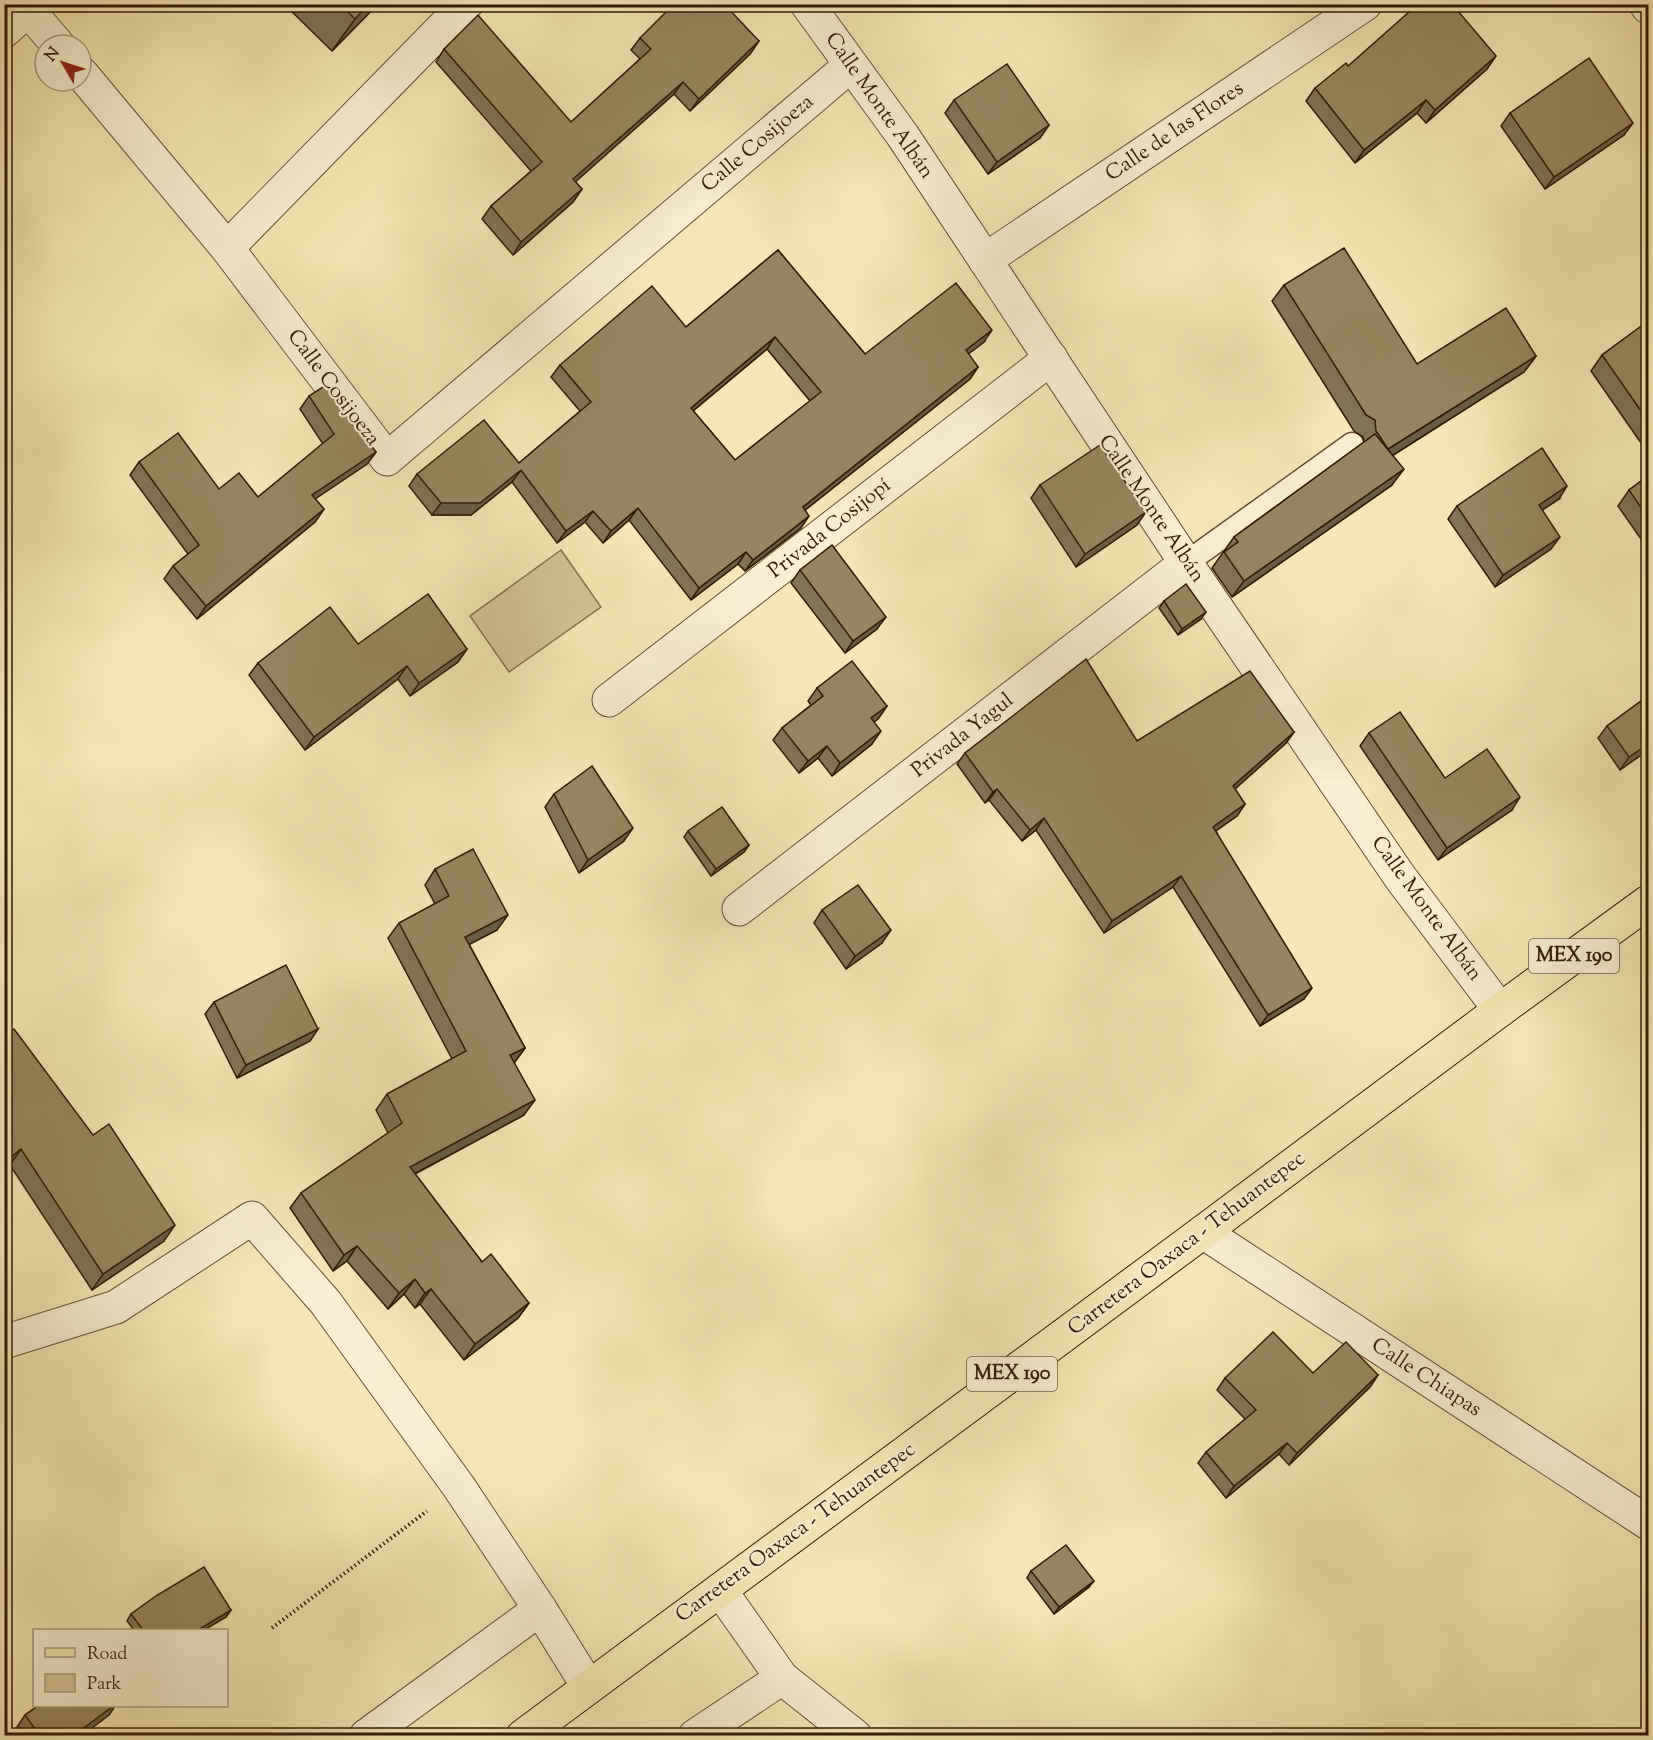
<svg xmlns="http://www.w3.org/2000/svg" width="1653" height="1740" font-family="'Sorts Mill Goudy',serif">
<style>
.green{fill:#d6c498;stroke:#846f4e;stroke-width:1.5}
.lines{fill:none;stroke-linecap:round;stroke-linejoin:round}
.service-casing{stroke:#634d30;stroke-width:25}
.minor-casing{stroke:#634d30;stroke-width:35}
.primary-casing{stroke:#321a03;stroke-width:35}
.path{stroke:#321a03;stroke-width:4;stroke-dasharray:1.5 3;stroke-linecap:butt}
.service{stroke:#faefd0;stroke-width:22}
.minor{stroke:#faefd0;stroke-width:33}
.primary{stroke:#f7e7b6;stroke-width:33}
.wall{fill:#837253;stroke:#321a03;stroke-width:1.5;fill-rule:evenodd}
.shaded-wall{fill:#6a5d43;stroke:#321a03;stroke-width:1.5}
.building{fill:#988560;stroke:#321a03;stroke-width:1.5;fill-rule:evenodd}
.labels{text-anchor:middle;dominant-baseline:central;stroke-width:4.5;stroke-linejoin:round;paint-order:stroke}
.shield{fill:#faefd0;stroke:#6e5a40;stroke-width:1.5}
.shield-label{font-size:20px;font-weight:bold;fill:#321a03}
.street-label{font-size:21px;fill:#321a03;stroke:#faefd0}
</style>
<rect width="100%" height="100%" fill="#f7e7b6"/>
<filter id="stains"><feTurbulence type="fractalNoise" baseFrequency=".00333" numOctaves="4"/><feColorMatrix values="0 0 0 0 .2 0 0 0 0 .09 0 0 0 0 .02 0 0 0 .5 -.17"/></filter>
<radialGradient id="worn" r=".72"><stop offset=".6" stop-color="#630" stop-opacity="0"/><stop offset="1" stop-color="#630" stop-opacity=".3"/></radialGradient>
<polygon class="green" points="561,550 601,607 509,672 470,616"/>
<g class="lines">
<defs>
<polyline id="service" points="1186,563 1352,444"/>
<g id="minor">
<polyline points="807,4 903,136 1186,563 1400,877 1500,1010"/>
<polyline points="1646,4 1648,7"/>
<polyline points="29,11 58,45"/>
<polyline points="4,31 35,4"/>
<polyline points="81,73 227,248 387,459 851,65"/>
<polyline points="227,248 466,4"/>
<polyline points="985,260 1365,4"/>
<polyline points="609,700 1051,358"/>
<polyline points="739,909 1186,563"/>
<polyline points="1203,1232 1648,1523"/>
<polyline points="4,1342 116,1307 252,1218 326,1303 459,1487 540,1609"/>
<polyline points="720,1590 782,1678 855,1736"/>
<polyline points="366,1736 540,1609 588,1686"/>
<polyline points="695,1736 782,1678"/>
</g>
<polyline id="primary" points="523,1736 1203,1232 1500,1010 1648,902"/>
</defs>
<use href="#service" class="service-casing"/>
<use href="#minor" class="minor-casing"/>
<use href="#primary" class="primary-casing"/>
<polyline class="path" points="272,1628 427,1511"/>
<use href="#service" class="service"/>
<use href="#minor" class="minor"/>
<use href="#primary" class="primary"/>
</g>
<g class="wall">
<polygon points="284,4 378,4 332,51"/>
<polygon points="640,38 759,41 750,54 690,111 674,94 575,182 582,189 573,202 513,255 482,219 491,206 531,171 436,62 444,49 571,122 640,59 631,50"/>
<polygon points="1348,66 1487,69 1426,123 1417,113 1355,163 1306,101 1315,88"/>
<polygon points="954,100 1049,125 1040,138 988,174 945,113"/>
<polygon points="1510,113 1624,135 1545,189 1501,126"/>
<path d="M778,250L865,354L984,342L968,354L978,367L970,379L805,510L801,528L745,571L738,564L691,600L629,520L603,543L585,522L557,543L512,482L471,515H432L409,486L417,474L519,463L580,411L551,377L560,365L686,327ZM767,349L810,401L735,460L693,411Z"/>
<polygon points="1284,285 1417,364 1536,356 1524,372 1393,455 1392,485 1232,597 1212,568 1234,537 1364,442 1363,437 1354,431 1272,301"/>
<polygon points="1648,322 1648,453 1591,371 1602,355"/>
<polygon points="309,396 376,452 367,464 315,499 324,509 315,522 197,619 164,579 173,566 188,554 130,475 139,462 219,489 258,497 323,444 300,409"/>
<polygon points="1648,476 1648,549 1618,506 1629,490"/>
<polygon points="1040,485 1137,525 1076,567 1031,498"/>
<polygon points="1559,499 1542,510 1551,549 1495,587 1448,519 1457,506"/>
<polygon points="800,570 877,629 845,653 791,583"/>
<polygon points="1164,601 1201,619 1178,635 1159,608"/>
<polygon points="358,644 467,649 458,662 410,696 398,679 305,750 249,675 258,663"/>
<polygon points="817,688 887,706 878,719 874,722 872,744 832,776 818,758 799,773 773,740 782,728 811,705 808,701"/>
<polygon points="1648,696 1648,750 1620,770 1598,738 1607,726"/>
<polygon points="1294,732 1286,743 1235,789 1245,804 1237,816 1216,831 1304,999 1260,1026 1173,887 1104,933 1036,830 1022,841 989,800 985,803 957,764 965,753"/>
<polygon points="1369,733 1445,778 1512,810 1438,860 1360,746"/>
<polygon points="554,794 624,841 579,873 545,807"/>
<polygon points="688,831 749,845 744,852 711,876 684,837"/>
<polygon points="435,869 497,930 469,944 525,1048 514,1063 524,1115 415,1174 482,1262 529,1303 518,1318 464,1360 420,1304 415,1308 404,1294 388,1309 347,1261 333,1271 290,1208 301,1193 388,1133 376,1110 387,1094 452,1059 388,938 399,923 435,904 425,885"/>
<polygon points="822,910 882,943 846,969 814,923"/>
<polygon points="214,1002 318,1029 310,1041 237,1078 205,1014"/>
<polygon points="4,1036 164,1241 92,1290 10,1165 4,1169"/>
<polygon points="1313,1373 1378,1375 1370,1387 1289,1465 1279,1454 1226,1498 1198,1463 1206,1452 1245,1419 1217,1390 1225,1378"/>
<polygon points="1031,1571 1089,1587 1054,1614 1027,1578"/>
<polygon points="231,1610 226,1617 204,1630 134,1630 127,1621 131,1614"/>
<polygon points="38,1706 115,1706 109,1715 81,1736 22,1736 17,1727 25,1715"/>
</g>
<g class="shaded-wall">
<polygon points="369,4 378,4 332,51 355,19"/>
<polygon points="759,41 750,54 690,111 699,99"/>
<polygon points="1496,56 1487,69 1426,123 1435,110"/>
<polygon points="683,82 674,94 564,192 573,179"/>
<polygon points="1426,100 1417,113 1355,163 1364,150"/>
<polygon points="1633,123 1624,135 1545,189 1554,177"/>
<polygon points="1049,125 1040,138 988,174 997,162"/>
<polygon points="582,189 573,202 513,255 521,242"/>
<polygon points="992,330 984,342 958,362 966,350"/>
<polygon points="775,337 767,349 682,420 691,408"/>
<polygon points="1536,356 1524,372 1376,466 1388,449"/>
<polygon points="978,367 970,379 794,519 803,507"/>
<polygon points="376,452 367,464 303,507 312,495"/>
<polygon points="1404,469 1392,485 1232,597 1244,581"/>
<polygon points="521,470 512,482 471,515 432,515 441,503"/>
<polygon points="1567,486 1559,499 1530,518 1539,505"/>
<polygon points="638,508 629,520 603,543 611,531"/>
<polygon points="324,509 315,522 197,619 206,606"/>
<polygon points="593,511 585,522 557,543 566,531"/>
<polygon points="1146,512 1137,525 1076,567 1085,554"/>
<polygon points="809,516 801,528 745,571 753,560"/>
<polygon points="1560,537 1551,549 1495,587 1503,575"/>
<polygon points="746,552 738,564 691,600 699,588"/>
<polygon points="1206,612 1201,619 1178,635 1182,629"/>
<polygon points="886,617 877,629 845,653 853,641"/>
<polygon points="467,649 458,662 410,696 419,683"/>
<polygon points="407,666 398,679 305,750 314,737"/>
<polygon points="887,706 878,719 862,731 871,718"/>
<polygon points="881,731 872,744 832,776 840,763"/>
<polygon points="1294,732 1286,743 1225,798 1233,786"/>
<polygon points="1648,744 1648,750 1620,770 1629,757"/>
<polygon points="827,746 818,758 799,773 808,761"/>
<polygon points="997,789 989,800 985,803 993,792"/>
<polygon points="1520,797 1512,810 1438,860 1447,848"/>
<polygon points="1245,804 1237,816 1205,838 1213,827"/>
<polygon points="1044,818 1036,830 1022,841 1030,830"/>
<polygon points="633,828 624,841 579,873 588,860"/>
<polygon points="749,845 744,852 711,876 716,869"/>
<polygon points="1181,876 1173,887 1104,933 1112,921"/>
<polygon points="508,915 497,930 455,952 465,937"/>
<polygon points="891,930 882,943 846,969 855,956"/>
<polygon points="1312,988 1304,999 1260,1026 1268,1015"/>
<polygon points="318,1029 310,1041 237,1078 246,1065"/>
<polygon points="525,1048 514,1063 510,1055"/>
<polygon points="535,1100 524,1115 399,1182 410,1167"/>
<polygon points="21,1149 10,1165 4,1169 4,1166 12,1156"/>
<polygon points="175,1225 164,1241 92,1290 103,1274"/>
<polygon points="357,1246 347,1261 333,1271 344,1255"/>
<polygon points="415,1279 404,1294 388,1309 399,1293"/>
<polygon points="431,1289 420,1304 415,1308 425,1293"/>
<polygon points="529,1303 518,1318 464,1360 475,1344"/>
<polygon points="1378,1375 1370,1387 1289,1465 1297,1453"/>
<polygon points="1287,1443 1279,1454 1226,1498 1234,1486"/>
<polygon points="1094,1581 1089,1587 1054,1614 1059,1607"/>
<polygon points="231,1610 226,1617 204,1630 198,1630"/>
<polygon points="113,1706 115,1706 109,1715 81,1736 73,1736"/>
</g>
<g class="building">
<polygon points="340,4 369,4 355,19"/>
<polygon points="674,4 724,4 759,41 699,99 683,82 573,179 582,189 521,242 491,206 542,162 444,49 478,15 571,122 651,49 640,38"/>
<polygon points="1418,4 1452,4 1496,56 1435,110 1426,100 1364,150 1315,88 1346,63 1348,66"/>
<polygon points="1589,58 1633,123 1554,177 1510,113"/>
<polygon points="1007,64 1049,125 997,162 954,100"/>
<polygon points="1344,248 1417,364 1506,308 1536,356 1388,449 1376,431 1375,420 1366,415 1284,285"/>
<path d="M778,250L865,354L956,283L992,330L966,350L978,367L803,507L809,516L753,560L746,552L699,588L638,508L611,531L593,511L566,531L521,470L480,503H441L417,474L484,420L519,463L591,402L560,365L652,286L686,327ZM775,337L821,392L735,460L691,408Z"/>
<polygon points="1648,321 1648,421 1602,355"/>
<polygon points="326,385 376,452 312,495 324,509 206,606 173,566 199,545 139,462 178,433 219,489 239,473 258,497 334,434 309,396"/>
<polygon points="1375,434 1404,469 1244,581 1224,552 1238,542 1234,537"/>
<polygon points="1100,445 1146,512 1085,554 1040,485"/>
<polygon points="1542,448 1567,486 1539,505 1560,537 1503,575 1457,506"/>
<polygon points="1648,476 1648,518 1629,490"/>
<polygon points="832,545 886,617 853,641 800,570"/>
<polygon points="1186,584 1206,612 1182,629 1164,601"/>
<polygon points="428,594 467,649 419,683 407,666 314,737 258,663 330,607 358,644"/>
<polygon points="1086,659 1137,741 1250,671 1294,732 1233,786 1245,804 1213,827 1312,988 1268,1015 1181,876 1112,921 1044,818 1030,830 997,789 993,792 965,753"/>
<polygon points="852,661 887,706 871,718 881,731 840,763 827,746 808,761 782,728 823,696 817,688"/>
<polygon points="1648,696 1648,744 1629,757 1607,726"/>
<polygon points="1400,712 1445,778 1487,749 1520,797 1447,848 1369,733"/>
<polygon points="592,766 633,828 588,860 554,794"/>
<polygon points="722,807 749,845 716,869 688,831"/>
<polygon points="473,849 508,915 465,937 525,1048 510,1055 535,1100 410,1167 482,1262 491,1254 529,1303 475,1344 431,1289 425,1293 415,1279 399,1293 357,1246 344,1255 301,1193 402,1123 387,1094 466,1051 399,923 449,896 435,869"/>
<polygon points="858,885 891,930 855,956 822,910"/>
<polygon points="286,965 318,1029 246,1065 214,1002"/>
<polygon points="14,1029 93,1135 109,1124 175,1225 103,1274 21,1149 12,1156 4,1146 4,1036"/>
<polygon points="1273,1332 1313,1373 1346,1342 1378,1375 1297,1453 1287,1443 1234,1486 1206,1452 1256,1410 1225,1378"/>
<polygon points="1066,1545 1094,1581 1059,1607 1031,1571"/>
<polygon points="204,1567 231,1610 198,1630 143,1630 131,1614 156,1596"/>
<polygon points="38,1706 113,1706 73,1736 40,1736 25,1715"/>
</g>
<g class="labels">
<g class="shield">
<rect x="1529" y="939" width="90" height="34" rx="4.5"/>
<rect x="967" y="1357" width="90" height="34" rx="4.5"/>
</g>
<g class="shield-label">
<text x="1574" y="956">MEX 190</text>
<text x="1012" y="1374">MEX 190</text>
</g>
<g class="street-label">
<text transform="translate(879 106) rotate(55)">Calle Monte Albán</text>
<text transform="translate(1175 132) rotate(-34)">Calle de las Flores</text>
<text transform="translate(758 144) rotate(-40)">Calle Cosijoeza</text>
<text transform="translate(333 388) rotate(53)">Calle Cosijoeza</text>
<text transform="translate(1151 509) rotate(56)">Calle Monte Albán</text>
<text transform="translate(830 529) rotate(-38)">Privada Cosijopí</text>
<text transform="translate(963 736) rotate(-38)">Privada Yagul</text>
<text transform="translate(1426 909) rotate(54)">Calle Monte Albán</text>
<text transform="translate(1187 1244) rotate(-37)">Carretera Oaxaca - Tehuantepec</text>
<text transform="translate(1426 1378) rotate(33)">Calle Chiapas</text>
<text transform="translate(796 1533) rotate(-36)">Carretera Oaxaca - Tehuantepec</text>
</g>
</g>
<rect width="1653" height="1740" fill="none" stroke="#f7e7b6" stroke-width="24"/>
<rect x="6" y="6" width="1641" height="1728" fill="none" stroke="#321a03" stroke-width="3"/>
<rect x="12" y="12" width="1629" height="1716" fill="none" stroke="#321a03" stroke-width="1.5"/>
<rect x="33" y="1629" width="195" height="78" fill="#faefd0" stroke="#aa9a7e" stroke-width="1.5"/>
<rect x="45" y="1648" width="30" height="9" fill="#f7e7b6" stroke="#aa9a7e" stroke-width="1.5"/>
<text x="87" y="1659" font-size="18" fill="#321a03">Road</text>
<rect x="45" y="1674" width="30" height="18" fill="#d6c498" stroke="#aa9a7e" stroke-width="1.5"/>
<text x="87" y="1689" font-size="18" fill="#321a03">Park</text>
<g transform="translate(63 63) rotate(309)"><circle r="28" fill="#faefd0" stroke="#aa9a7e" stroke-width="1.5"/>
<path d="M0-4.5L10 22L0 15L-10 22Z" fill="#8f2418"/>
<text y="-9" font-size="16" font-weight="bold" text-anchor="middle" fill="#321a03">N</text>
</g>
<rect width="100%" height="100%" filter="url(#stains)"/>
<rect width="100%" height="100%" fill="url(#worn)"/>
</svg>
